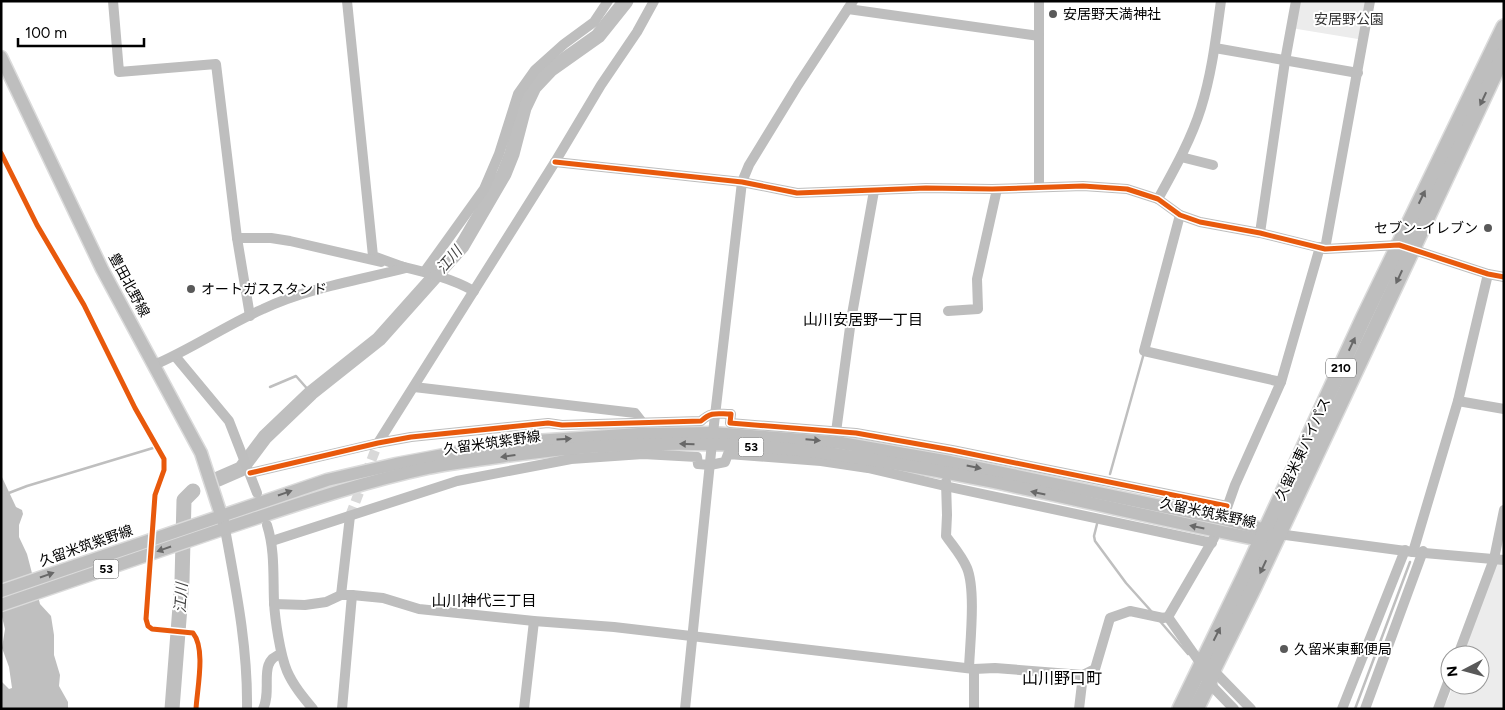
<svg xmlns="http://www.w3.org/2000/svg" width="1505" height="710" font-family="Figtree,'Noto Sans JP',sans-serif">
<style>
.green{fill:#ececec}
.water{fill:#bfbfbf}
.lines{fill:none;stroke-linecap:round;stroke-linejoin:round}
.stream{stroke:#bfbfbf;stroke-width:2.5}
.river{stroke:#bfbfbf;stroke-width:15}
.minor-tunnel{stroke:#d9d9d9;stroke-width:10;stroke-dasharray:10 5;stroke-linecap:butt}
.major-casing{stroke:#dbdbdb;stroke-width:15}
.highway-casing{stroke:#dbdbdb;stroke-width:18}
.minor{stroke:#bebebe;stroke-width:10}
.major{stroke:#bebebe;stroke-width:12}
.highway{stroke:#bebebe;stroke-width:15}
.cycleway-casing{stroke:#fff;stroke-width:8}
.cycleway{stroke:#e8590c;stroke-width:5}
.oneway{fill:#686868}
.poi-dot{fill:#595959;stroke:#fff;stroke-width:2}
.labels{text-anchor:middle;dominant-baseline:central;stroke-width:4;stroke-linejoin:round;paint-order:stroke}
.shield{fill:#fff;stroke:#4c4c4c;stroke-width:1}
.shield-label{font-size:12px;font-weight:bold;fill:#000}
.poi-label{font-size:14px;fill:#000;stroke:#fff;text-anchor:start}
.park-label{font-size:14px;fill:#333;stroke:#fff}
.street-label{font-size:14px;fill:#000;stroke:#fff}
.water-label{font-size:15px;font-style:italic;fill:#444;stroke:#fff}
.neighbourhood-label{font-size:15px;fill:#000;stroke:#fff}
.quarter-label{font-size:16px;fill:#000;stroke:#fff}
</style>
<rect width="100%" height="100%" fill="#fff"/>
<g class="green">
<polygon points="1296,1 1370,1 1364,40 1291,28"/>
<polygon points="1494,559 1504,560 1504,709 1442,709 1448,699 1453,685 1480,685 1480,655 1463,655"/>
</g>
<polygon class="water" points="1,475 16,507 22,510 23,514 19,525 19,537 27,554 40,604 51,616 54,635 54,655 60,675 59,686 68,702 68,709 1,709 1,681 9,689 12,688 9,667 2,648 5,629 1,613"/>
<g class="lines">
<g class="stream">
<polyline points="270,387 296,376 311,393"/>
<polyline points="1110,474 1144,353"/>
<polyline points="1,496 27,486 153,448"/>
<polyline points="1097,524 1094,536 1095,541 1126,583 1152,612"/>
<polyline points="1159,620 1188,654"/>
<polyline points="1355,709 1410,562"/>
</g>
<g class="river">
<polyline points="218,479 241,469 265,437 311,393 379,339 462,246 504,174 512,154 524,108 534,87 550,70 598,36 626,1"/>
<polyline points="172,709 182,581 184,500 193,491"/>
</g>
<polyline class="minor-tunnel" points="350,516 378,443"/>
<defs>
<g id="major">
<polyline points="1,57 102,269 201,453 223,521"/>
<polyline points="1,591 327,480 396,464 481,448 535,441 639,434 713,433 841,443 950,462 1223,519 1274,532"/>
<path d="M1,605C75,579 149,554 223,529C290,507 358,483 428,468C453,463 479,460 505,456C620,440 738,439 854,457C991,477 1125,513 1261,540L1269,537"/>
</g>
<g id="highway">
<polyline points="1180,709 1244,577 1363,319 1504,27"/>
<polyline points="1196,709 1209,683 1213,670 1254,587 1504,54"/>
</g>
</defs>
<use href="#major" class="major-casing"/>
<use href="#highway" class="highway-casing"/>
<g class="minor">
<polyline points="113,1 119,72 216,64 237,238 250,316"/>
<polyline points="347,1 373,256 406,268"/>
<polyline points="1039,1 1039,186"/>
<polyline points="848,9 1039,36"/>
<polyline points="1215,48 1358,73"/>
<polyline points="1181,157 1213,165"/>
<polyline points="555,162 742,182 797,193 926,188 992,189 1083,186 1127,189 1158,199 1180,215 1200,222 1260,233 1325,249 1399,245 1488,274 1504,277"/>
<path d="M1158,199C1174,170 1191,140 1201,108C1212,73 1216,37 1221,1"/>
<polyline points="1180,215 1144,351 1281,382"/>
<polyline points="1260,233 1285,61 1296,1"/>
<polyline points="237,238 271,238 290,241 381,262"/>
<polyline points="1325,249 1370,1"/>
<path d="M400,266C425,272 451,278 474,291"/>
<polyline points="425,271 484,189 499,154 518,94 535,70 564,44 594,22 608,1"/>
<polyline points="948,311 978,309 977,279 997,189"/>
<polyline points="175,356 229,421 257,493"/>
<path d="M154,365C192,349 226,325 263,309C307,288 359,280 406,268"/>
<polyline points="414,387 635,413 642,422"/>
<polyline points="1458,401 1504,409"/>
<polyline points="836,432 851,320 874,191"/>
<polyline points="378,443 555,162 601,85 637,32 654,1"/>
<path d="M250,473L378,443L411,437L548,423L562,425L701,421C712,411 717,414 731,414L730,423L856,433L952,450L1227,506"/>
<path d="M946,482L947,515L946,536C953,546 962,556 967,568C976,590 970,643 969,668"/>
<polyline points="1223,519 1235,485 1281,382 1320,247"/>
<path d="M267,525C275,550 273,576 274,602C275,620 280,654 287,671C293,685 303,697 313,709"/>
<path d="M225,529C236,589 248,648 247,709"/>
<polyline points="1278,534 1413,552 1504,560"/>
<polyline points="272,541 457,481 571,459 643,454 697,457 698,464 710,465 725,462 728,454 821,461 868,468 945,486 1212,543"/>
<polyline points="1413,552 1458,401 1488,274"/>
<polyline points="341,595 350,516"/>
<polyline points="274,604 305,605 326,602 341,595 352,595 383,598 419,609 534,621 614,627 974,669 995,668 1083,675 1095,669 1110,618 1130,611 1163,618 1168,617"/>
<polyline points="1168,617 1201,664 1209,683 1234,709"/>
<polyline points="1168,617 1214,538"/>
<polyline points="1458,655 1494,559 1504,510"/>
<polyline points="1213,670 1251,709"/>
<path d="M263,709C273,689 257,661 281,654"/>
<polyline points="342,709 352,595"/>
<polyline points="524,709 534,621"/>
<polyline points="685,709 713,433 742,182 749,165 798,85 853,1"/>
<polyline points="974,709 974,669"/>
<polyline points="1079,709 1083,675"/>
<polyline points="1342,709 1405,550"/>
<polyline points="1365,709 1423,551"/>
<polyline points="1438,709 1450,677"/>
</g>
<use href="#major" class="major"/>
<use href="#highway" class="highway"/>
<defs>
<g id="cycleway">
<path d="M1,153L37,225L84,305L135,408L164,459V470L155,495L146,619L148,626L152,629L193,633C206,649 197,689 196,709"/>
<polyline points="555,162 742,182 797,193 926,188 992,189 1083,186 1127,189 1158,199 1180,215 1200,222 1260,233 1325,249 1399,245 1488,274 1504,277"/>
<path d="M250,473L378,443L411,437L548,423L562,425L701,421C712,411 717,414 731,414L730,423L856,433L952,450L1227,506"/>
</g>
</defs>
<use href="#cycleway" class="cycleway-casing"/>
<use href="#cycleway" class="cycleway"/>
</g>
<defs><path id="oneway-solid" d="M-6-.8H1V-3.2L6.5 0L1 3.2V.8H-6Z" transform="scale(1.25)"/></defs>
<g class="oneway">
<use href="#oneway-solid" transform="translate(1483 99) rotate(115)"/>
<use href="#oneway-solid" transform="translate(1422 197) rotate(-64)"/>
<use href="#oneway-solid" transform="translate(1399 277) rotate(115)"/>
<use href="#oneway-solid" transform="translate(1352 344) rotate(-65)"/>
<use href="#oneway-solid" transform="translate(564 439) rotate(-4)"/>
<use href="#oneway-solid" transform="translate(813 440) rotate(5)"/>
<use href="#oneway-solid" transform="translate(687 444) rotate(-178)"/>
<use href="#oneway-solid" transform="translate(508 456) rotate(172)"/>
<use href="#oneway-solid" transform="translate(974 467) rotate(12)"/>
<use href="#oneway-solid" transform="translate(285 493) rotate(-19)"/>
<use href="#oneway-solid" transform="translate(1038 493) rotate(-168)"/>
<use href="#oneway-solid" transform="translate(1197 527) rotate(-168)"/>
<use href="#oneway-solid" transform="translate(164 549) rotate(161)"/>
<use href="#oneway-solid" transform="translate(1263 567) rotate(115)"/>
<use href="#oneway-solid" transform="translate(47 575) rotate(-19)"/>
<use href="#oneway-solid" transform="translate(1217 634) rotate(-63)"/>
</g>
<g class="poi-dot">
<circle cx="1053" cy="14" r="5"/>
<circle cx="1488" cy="228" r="5"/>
<circle cx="191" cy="289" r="5"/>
<circle cx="1284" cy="649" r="5"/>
</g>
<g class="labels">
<g class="shield">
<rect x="1326" y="358.5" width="30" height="19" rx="4"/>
<rect x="738.5" y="437.5" width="25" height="19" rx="4"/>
<rect x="93.5" y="559.5" width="25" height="19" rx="4"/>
</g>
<g class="shield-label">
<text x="1341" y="368">210</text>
<text x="751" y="447">53</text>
<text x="106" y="569">53</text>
</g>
<g class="poi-label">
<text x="1063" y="14">安居野天満神社</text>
<text x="1478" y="228" text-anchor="end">セブン-イレブン</text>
<text x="201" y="289">オートガススタンド</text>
<text x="1294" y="649">久留米東郵便局</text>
</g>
<g class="park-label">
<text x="1349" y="19">安居野公園</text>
</g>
<g class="street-label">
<text transform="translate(129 285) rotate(62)">豊田北野線</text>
<text transform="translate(492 443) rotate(-8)">久留米筑紫野線</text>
<text transform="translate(1303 449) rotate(-65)">久留米東バイパス</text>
<text transform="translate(1208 513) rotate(12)">久留米筑紫野線</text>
<text transform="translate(86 546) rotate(-19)">久留米筑紫野線</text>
</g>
<g class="water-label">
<text transform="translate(449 260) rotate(-49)">江川</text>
<text transform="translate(181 598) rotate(-86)">江川</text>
</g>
<g class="neighbourhood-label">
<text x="863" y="320">山川安居野一丁目</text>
<text x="484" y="601">山川神代三丁目</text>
</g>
<g class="quarter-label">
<text x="1062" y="678">山川野口町</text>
</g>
</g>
<rect width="1505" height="710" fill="none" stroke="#000000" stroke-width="5"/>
<g transform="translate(1465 670) rotate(264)"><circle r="24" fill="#ffffff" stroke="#999999"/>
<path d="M0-4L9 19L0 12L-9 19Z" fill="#595959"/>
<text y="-8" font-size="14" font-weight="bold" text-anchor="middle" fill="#000000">N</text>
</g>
<path d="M18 38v8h126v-8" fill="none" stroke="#000000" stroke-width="2.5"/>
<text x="25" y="38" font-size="15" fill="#000000" stroke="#ffffff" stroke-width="4" paint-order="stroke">100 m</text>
</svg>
